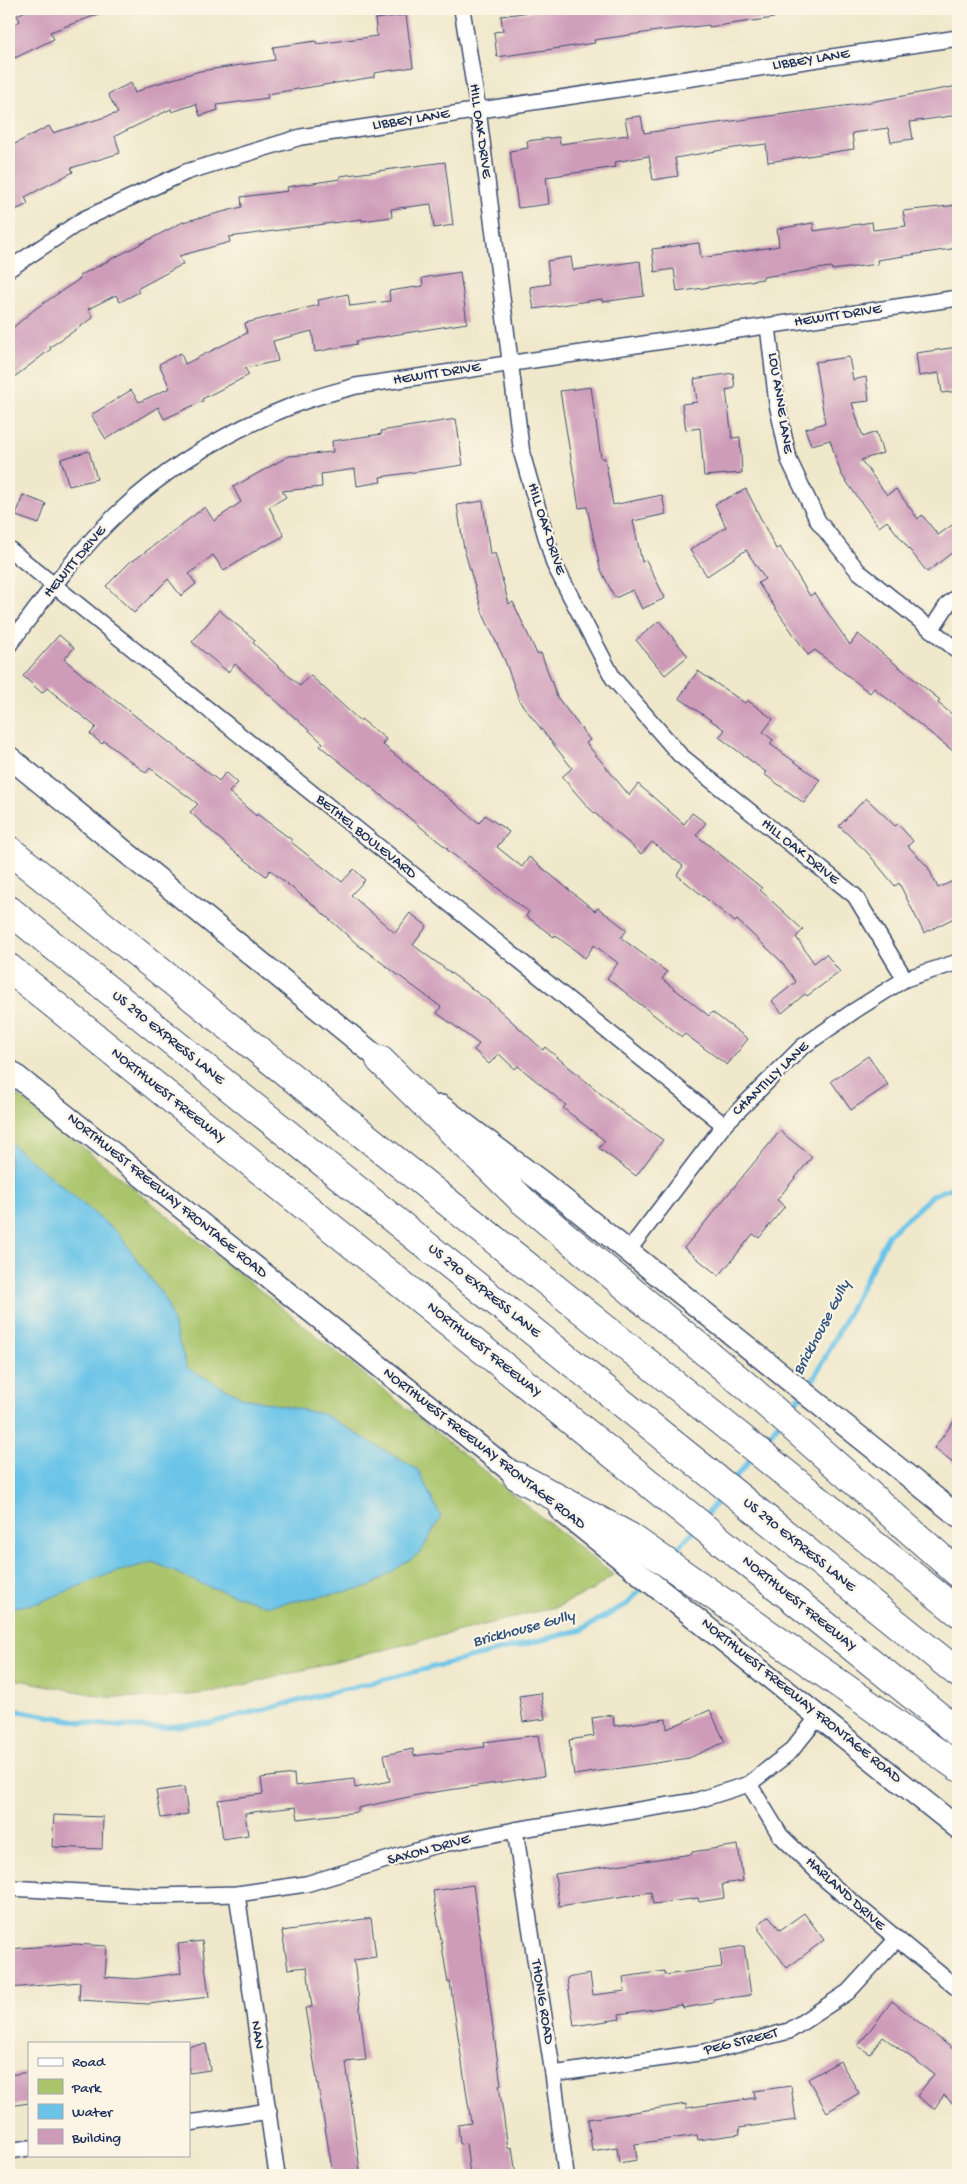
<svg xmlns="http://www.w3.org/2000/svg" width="967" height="2184" font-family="'Gochi Hand',sans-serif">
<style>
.green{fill:#a9c46b;stroke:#627a64}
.water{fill:#6bc4e8;stroke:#437aa3}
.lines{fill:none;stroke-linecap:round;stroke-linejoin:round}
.stream{stroke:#6bc4e8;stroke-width:5.5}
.building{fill:#ce9cb9}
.street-casing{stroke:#3b4b6e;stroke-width:18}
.secondary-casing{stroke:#3b4b6e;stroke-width:24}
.highway-casing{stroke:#3b4b6e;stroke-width:30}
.street{stroke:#fff;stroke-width:15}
.secondary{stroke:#fff;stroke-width:21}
.highway{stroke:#fff;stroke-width:28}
.labels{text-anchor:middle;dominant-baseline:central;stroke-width:4.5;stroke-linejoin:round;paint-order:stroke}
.street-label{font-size:15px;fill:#1b2f5e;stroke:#fcf5e5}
.water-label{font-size:16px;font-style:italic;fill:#2f5480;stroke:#fcf5e5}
</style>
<rect width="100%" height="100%" fill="#fcf5e5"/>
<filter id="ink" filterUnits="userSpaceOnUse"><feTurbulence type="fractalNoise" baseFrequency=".02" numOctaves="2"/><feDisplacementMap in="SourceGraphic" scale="10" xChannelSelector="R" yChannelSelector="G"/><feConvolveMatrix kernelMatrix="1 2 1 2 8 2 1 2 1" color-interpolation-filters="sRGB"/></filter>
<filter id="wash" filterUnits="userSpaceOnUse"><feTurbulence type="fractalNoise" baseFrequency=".0096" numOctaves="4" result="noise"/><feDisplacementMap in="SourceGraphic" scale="20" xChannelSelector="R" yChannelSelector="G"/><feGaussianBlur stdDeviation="1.12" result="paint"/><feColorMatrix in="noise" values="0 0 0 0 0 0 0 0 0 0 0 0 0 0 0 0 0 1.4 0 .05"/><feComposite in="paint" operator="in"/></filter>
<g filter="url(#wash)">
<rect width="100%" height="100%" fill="#efe8cb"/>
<polygon class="green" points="9,1088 613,1575 593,1590 559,1606 216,1692 160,1698 106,1697 9,1678"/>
<polygon class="water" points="9,1142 119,1234 166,1300 187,1368 244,1398 323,1414 418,1470 441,1517 421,1552 369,1587 269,1606 201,1584 153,1562 109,1574 38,1603 9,1608"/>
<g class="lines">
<g class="stream">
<polyline points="787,1413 815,1377 889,1234 933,1195 958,1185"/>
<polyline points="762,1445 778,1424"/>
<polyline points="732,1482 753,1456"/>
<polyline points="704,1517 724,1493"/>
<polyline points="670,1557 696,1528"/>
<polyline points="9,1709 93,1724 149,1728 210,1723 581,1630 627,1604 645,1584"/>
</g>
</g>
<g id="blocks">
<g class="building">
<polygon points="30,9 109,9 110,10 50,32 54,39 15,58 9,45 9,27 20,21 17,15"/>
<polygon points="552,9 774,9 774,18 709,27 709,25 658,31 594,40 595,43 497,57 494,32 503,31 501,16"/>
<polygon points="406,15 413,67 374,73 374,77 267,94 268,98 217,105 218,110 200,116 196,104 172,112 171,109 115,136 120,153 71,168 73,172 25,197 28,204 9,213 9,147 49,126 53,133 118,113 108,94 131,83 135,93 149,86 200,71 275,60 273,47 316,41 317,44 377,36 375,19"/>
<polygon points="958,86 958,115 910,122 913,139 891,142 888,128 852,133 854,149 768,162 766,144 734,148 675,158 678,176 653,180 649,156 615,162 616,167 546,177 549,204 518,208 510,151 528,148 527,141 559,137 560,144 628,135 625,118 641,116 644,133 859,104"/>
<polygon points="445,162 453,225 434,228 431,204 391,209 392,217 362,221 362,219 229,237 230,242 179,256 183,264 137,289 139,292 120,302 116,295 88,309 93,318 50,347 51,349 9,381 9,331 35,309 81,278 79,276 183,222 242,207 241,197 288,191 287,187 340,179 340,176"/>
<polygon points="958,205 958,248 877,260 878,264 832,270 831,267 763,277 763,279 677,292 674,269 655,272 652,249 699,243 701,258 779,246 777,229 813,223 814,231 872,222 873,230 906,226 903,211"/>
<polygon points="571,257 573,270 640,261 644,296 602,302 602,299 534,309 530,287 550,284 547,261"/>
<polygon points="460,272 467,323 356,341 357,344 315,352 312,331 273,341 278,361 245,368 249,375 202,399 203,401 164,419 158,407 106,439 91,415 131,390 139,402 170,388 159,364 181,353 185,364 247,333 245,323 319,305 318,300 348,294 350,306 390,301 389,291 423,286 422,278"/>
<polygon points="958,347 958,391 942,393 939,373 919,376 916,353"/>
<polygon points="849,357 853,380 866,377 869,401 852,403 863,437 876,432 883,453 861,460 887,495 896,489 918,519 922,515 938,535 958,521 958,548 927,572 887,521 879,527 841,474 830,440 811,445 805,429 825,423 815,362"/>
<polygon points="733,373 735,388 726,390 732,438 740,437 742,473 704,476 700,428 686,430 682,404 697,402 694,379"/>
<polygon points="591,387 601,458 605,458 613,505 662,495 666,514 633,521 642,562 646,560 665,598 642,609 633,590 615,598 600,568 587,507 579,508 560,391"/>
<polygon points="456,419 463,465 380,477 381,482 357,486 355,469 321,474 322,487 282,491 286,497 269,507 284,536 265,546 264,545 224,571 213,555 189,574 196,584 181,596 168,579 134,613 106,586 132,560 133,561 205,507 214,521 241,502 233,487 289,456 333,452 332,441 382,434 381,431"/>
<polygon points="89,451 97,479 69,486 61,459"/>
<polygon points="746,489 776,549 780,547 810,596 814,593 850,645 858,634 940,700 938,703 958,719 958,755 874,688 870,693 815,650 808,655 758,583 765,579 746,550 707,576 690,550 726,527 715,504"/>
<polygon points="23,495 46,504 39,524 16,516"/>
<polygon points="483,501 490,555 495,553 509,604 513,602 537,654 541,653 557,697 590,740 586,743 629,795 638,784 684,824 692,813 706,823 696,835 762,888 760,890 803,930 796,937 814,963 826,954 840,972 807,996 805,994 782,1013 772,1001 796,982 782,962 737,920 735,922 677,875 683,866 652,842 641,854 589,808 562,777 572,768 520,702 505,661 483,614 464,549 457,505"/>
<polygon points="219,610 255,640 253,643 300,686 310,675 360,721 361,719 386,739 382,744 479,823 485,815 509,832 497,847 522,867 529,857 595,911 598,908 627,930 621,938 667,972 662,979 709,1016 712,1012 748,1039 727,1065 685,1034 682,1037 607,978 618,963 594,945 585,958 555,935 554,937 526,916 529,912 446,849 448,849 320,746 323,743 235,664 228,672 192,642"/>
<polygon points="659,621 688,656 665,675 636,640"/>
<polygon points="59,635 74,648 64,659 85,677 219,781 226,772 238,783 229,792 256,816 257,814 292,840 291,842 342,882 354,869 365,880 351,895 395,933 410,913 427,926 413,945 494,1005 543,1050 545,1047 625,1114 663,1140 636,1176 599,1148 605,1141 563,1108 566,1105 518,1066 515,1069 499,1054 489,1064 474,1050 479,1044 437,1013 441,1007 358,945 317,908 270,870 266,876 231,849 190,812 198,804 150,768 146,773 104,741 102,744 90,734 96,727 47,688 42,693 23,676"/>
<polygon points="698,671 745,703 747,700 773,719 763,732 773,740 770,744 820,780 804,803 764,774 766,772 719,737 725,730 679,698"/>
<polygon points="866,798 895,826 898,824 913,841 908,846 928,867 938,888 953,881 958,891 958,916 924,933 899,883 895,886 867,852 839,826"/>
<polygon points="868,1056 888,1085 851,1110 831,1081"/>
<polygon points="780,1131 812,1157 777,1200 785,1206 759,1238 753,1234 719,1276 684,1248"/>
<polygon points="958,1416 958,1467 934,1448"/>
<polygon points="541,1693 545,1719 523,1722 519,1696"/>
<polygon points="710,1710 725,1742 689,1758 574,1775 569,1740 594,1736 592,1718 613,1715 614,1726 666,1719 667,1729"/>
<polygon points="538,1735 544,1776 422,1794 358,1808 358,1812 298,1819 296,1807 245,1813 248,1835 223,1839 218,1800 263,1794 261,1778 294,1774 295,1786 354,1779 355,1788 390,1781 384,1755 413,1749 414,1756 485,1747 484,1742"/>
<polygon points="184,1787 188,1814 161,1818 156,1791"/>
<polygon points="54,1815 103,1817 102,1849 52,1847"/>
<polygon points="738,1845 743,1881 722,1884 724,1898 699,1902 698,1898 653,1904 651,1892 559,1906 555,1874 692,1854 692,1852"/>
<polygon points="473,1885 501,2085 499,2085 508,2148 512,2147 516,2175 470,2175 466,2143 460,2144 458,2125 471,2123 450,1982 448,1983 433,1891"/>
<polygon points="804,1913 824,1940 787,1968 759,1930 759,1924 769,1916 780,1930"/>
<polygon points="371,1918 376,1957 354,1960 366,2060 346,2062 360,2171 333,2175 305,2008 312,2007 307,1967 288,1969 282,1931"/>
<polygon points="202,1941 209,1997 148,2004 79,2000 80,1982 9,1988 9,1949 74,1944 107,1946 105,1977 135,1979 181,1973 178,1944"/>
<polygon points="744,1946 751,1995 713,2000 713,2003 683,2008 682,2005 619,2014 620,2019 574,2026 567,1978 590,1974 593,1995 625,1991 623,1977 665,1971 665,1975 722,1967 720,1950"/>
<polygon points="892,2001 958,2053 958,2109 944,2095 934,2109 917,2096 934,2074 883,2037 870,2054 858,2046"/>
<polygon points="206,2044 210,2070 189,2073 189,2046"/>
<polygon points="840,2061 859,2093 827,2112 808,2079"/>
<polygon points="29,2072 29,2103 9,2106 9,2075"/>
<polygon points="791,2086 796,2120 739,2128 740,2134 698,2140 697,2135 635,2144 637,2160 619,2163 617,2147 592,2151 588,2119 686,2104 686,2108 755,2098 754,2091"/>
</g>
</g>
</g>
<g filter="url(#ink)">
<use href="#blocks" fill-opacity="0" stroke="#3b4b6e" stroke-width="1"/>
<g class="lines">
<defs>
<g id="street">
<polyline points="462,9 478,110 522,454 554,564 613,678 680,755 855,896 905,979"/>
<polyline points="9,269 84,219 186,172 301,137 958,38"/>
<polyline points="768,326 777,404 789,460 818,521 858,571 958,651"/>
<polyline points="9,549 724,1125"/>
<polyline points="931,630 948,604 958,596"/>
<path d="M9,645C43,600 76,553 117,514C168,466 230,430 294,405C314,397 335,392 356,386L958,298"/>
<polyline points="628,1251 724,1125 802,1047 854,1011 905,979 958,962"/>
<polyline points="749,1784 780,1835 827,1881 958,1989"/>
<polyline points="515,1830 553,2074 566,2175"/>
<polyline points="9,1888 155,1896 237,1894 306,1884 433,1846 515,1830 695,1801 749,1784 790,1752 819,1716"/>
<polyline points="237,1894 277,2175"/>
<polyline points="553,2074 712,2051 789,2031 848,1992 896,1940"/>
<polyline points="189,2123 269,2111"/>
<polyline points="9,2151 29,2148"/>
</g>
<g id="secondary">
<polyline points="9,757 393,1070"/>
<polyline points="9,1070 528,1485"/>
<polyline points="441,1106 542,1182 958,1516"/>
<polyline points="560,1510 958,1828"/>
</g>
<g id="highway">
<polyline points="9,850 958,1612"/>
<polyline points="9,910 958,1673"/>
<polyline points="9,968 958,1732"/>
<polyline points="380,1060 523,1201 750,1389 958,1573"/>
<polyline points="517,1476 630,1537 958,1767"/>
</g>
</defs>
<use href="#street" class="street-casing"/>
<use href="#secondary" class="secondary-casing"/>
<use href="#highway" class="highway-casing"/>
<use href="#street" class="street"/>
<use href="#secondary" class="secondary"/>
<use href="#highway" class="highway"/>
</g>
</g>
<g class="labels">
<g class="street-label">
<text transform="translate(811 60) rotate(-9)">LIBBEY LANE</text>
<text transform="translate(411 120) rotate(-9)">LIBBEY LANE</text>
<text transform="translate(480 131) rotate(82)">HILL OAK DRIVE</text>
<text transform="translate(838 316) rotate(-9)">HEWITT DRIVE</text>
<text transform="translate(437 374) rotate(-9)">HEWITT DRIVE</text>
<text transform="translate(780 403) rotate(81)">LOU ANNE LANE</text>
<text transform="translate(546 529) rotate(72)">HILL OAK DRIVE</text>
<text transform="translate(75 562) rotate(-50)">HEWITT DRIVE</text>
<text transform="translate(366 837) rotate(39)">BETHEL BOULEVARD</text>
<text transform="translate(800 852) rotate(39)">HILL OAK DRIVE</text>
<text transform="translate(168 1038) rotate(39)">US 290 EXPRESS LANE</text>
<text transform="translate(771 1079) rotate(-44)">CHANTILLY LANE</text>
<text transform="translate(168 1096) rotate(39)">NORTHWEST FREEWAY</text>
<text transform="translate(167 1196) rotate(39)">NORTHWEST FREEWAY FRONTAGE ROAD</text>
<text transform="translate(484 1291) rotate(39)">US 290 EXPRESS LANE</text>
<text transform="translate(484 1350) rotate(39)">NORTHWEST FREEWAY</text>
<text transform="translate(484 1449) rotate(38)">NORTHWEST FREEWAY FRONTAGE ROAD</text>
<text transform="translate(799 1545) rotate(39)">US 290 EXPRESS LANE</text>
<text transform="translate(799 1604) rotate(39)">NORTHWEST FREEWAY</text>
<text transform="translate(801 1701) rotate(39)">NORTHWEST FREEWAY FRONTAGE ROAD</text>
<text transform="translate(429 1850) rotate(-15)">SAXON DRIVE</text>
<text transform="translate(845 1894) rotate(42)">HARLAND DRIVE</text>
<text transform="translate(542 2002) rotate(81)">THONIG ROAD</text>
<text transform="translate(257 2035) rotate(82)">NAN</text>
<text transform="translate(741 2042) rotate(-14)">PEG STREET</text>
</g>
<g class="water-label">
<text transform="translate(823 1328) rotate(-62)">Brickhouse Gully</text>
<text transform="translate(524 1630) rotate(-15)">Brickhouse Gully</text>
</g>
</g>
<rect width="967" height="2184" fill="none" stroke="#fcf5e5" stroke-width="30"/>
<rect x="28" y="2042" width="162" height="115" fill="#fcf5e5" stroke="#a2a6af"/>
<rect x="38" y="2058" width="25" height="8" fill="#ffffff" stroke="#a2a6af"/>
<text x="72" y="2066" font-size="15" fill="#1b2f5e">Road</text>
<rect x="38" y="2079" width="25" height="15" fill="#a9c46b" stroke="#a2a6af"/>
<text x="72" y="2092" font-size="15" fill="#1b2f5e">Park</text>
<rect x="38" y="2104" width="25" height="15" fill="#6bc4e8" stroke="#a2a6af"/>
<text x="72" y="2116" font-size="15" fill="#1b2f5e">Water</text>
<rect x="38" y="2129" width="25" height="15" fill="#ce9cb9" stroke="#a2a6af"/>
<text x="72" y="2142" font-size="15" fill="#1b2f5e">Building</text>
</svg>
